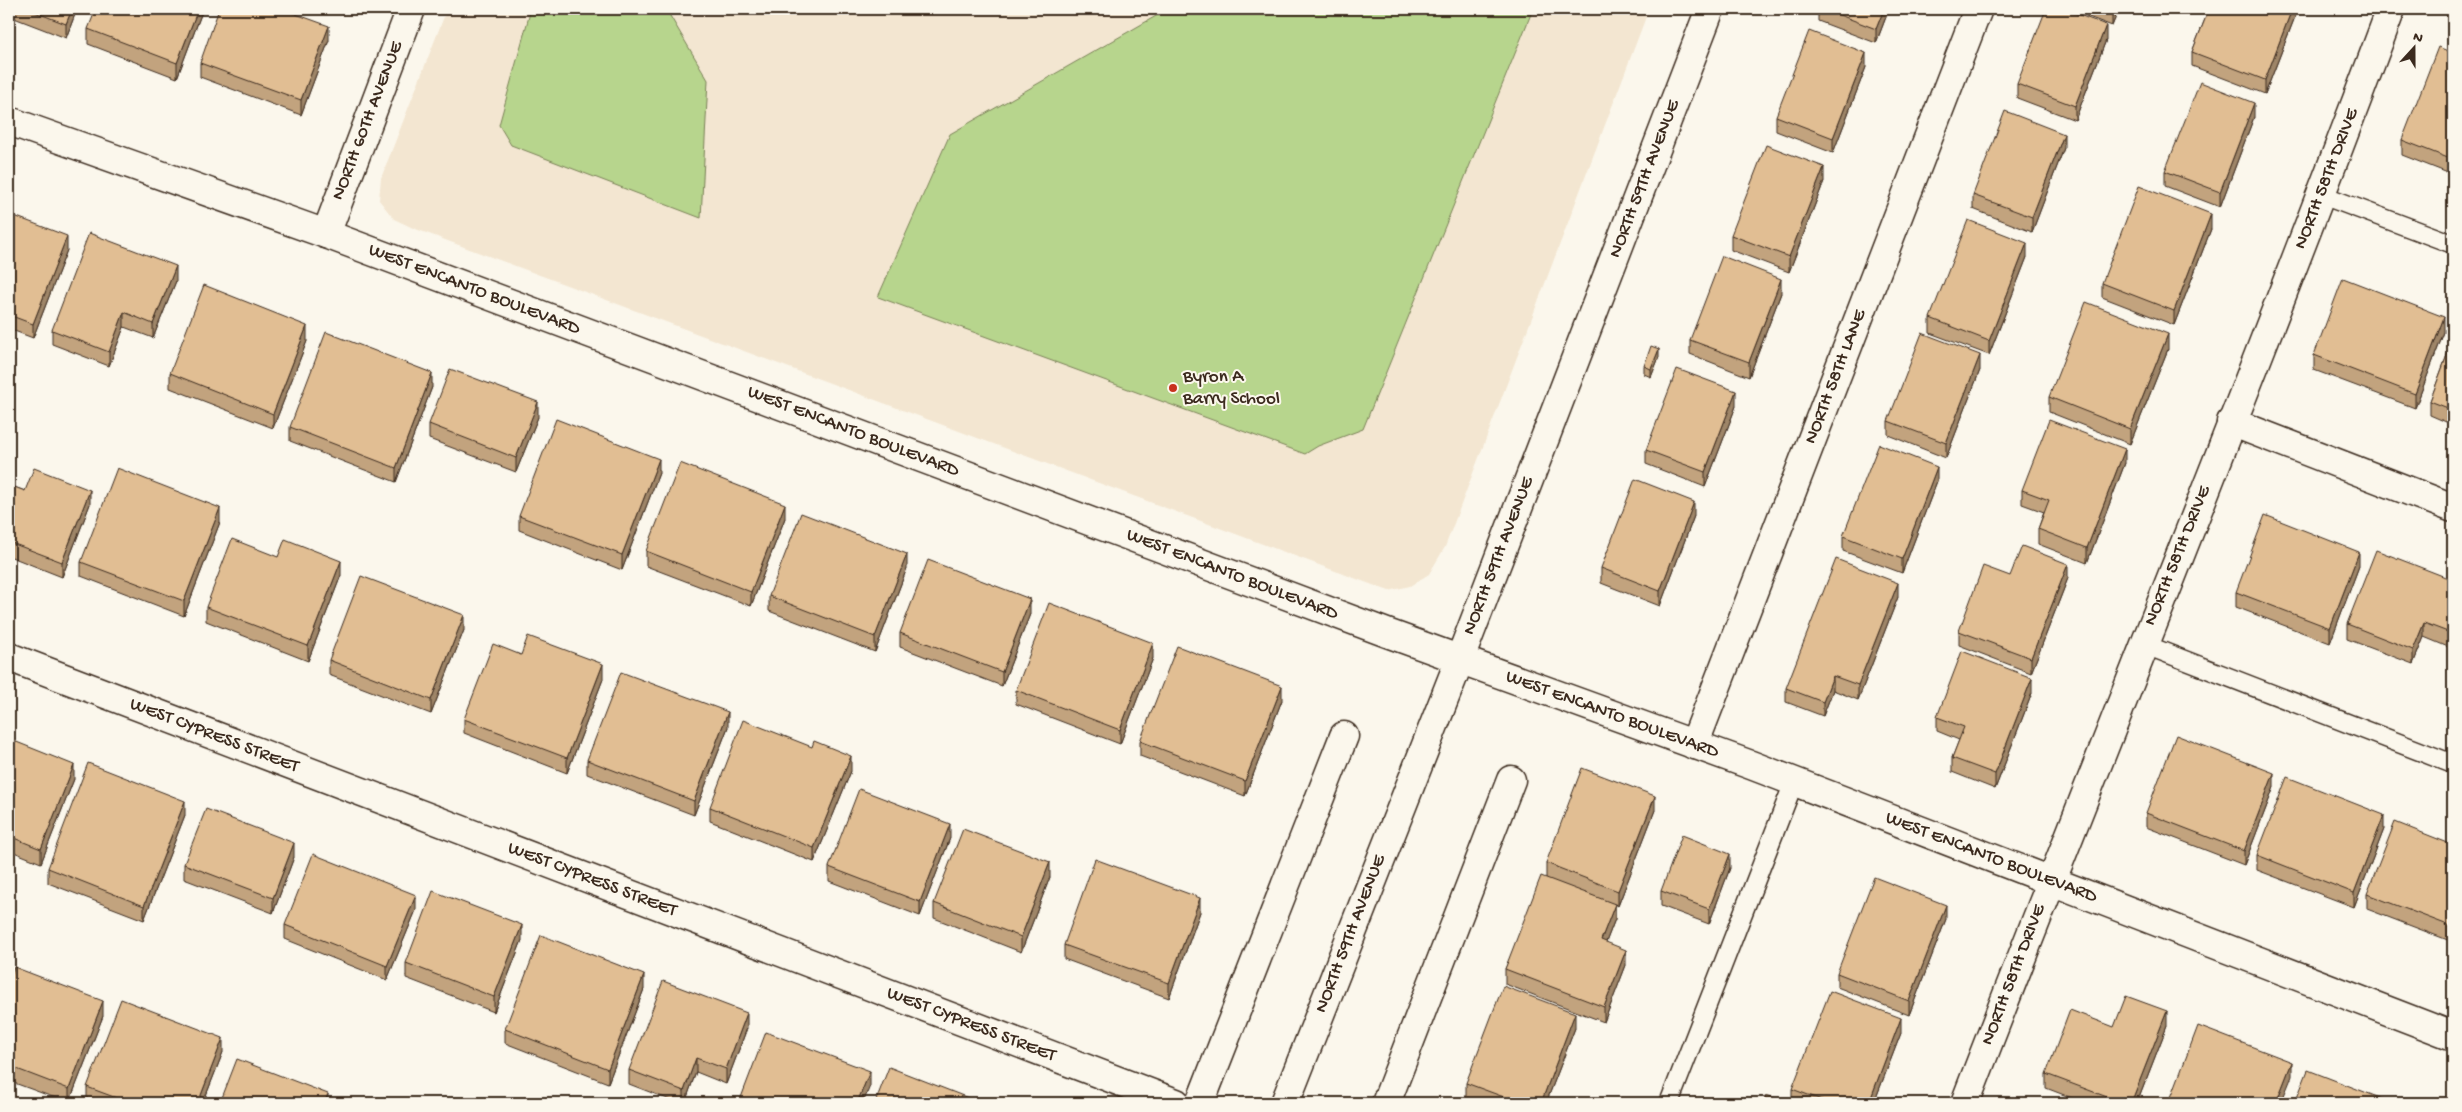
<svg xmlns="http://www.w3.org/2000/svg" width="2462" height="1112" font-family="'Gochi Hand',sans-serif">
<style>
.built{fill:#f3e6d1}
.green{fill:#b7d58d;stroke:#798056}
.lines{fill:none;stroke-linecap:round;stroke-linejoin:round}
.service-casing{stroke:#3b2a1e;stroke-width:21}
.minor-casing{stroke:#3b2a1e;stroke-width:31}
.tertiary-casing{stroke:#3b2a1e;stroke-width:31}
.secondary-casing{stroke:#3b2a1e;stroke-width:31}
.service{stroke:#fbf7ec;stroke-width:18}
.minor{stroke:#fbf7ec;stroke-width:28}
.tertiary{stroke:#fbf7ec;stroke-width:28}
.secondary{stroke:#fbf7ec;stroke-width:28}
.wall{fill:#c2a37e;stroke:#3b2a1e}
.shaded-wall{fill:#9e8567;stroke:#3b2a1e}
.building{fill:#e1be93;stroke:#3b2a1e}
.poi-dot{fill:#c8321e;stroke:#fbf7ec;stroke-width:2}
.labels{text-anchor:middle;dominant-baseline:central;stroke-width:4;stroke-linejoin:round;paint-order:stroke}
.street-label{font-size:19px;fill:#3b2a1e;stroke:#fbf7ec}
.poi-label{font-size:19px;fill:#3b2a1e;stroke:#fbf7ec;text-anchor:start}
</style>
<rect width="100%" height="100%" fill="#fbf7ec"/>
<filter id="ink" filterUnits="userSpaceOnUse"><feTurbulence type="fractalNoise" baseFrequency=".02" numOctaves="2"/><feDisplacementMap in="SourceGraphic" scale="10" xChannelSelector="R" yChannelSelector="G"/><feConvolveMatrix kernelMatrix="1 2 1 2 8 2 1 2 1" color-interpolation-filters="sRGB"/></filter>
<g filter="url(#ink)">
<polygon class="built" points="447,9 1649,9 1445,547 1429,574 1410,586 1389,591 413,228 394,219 379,200 381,178"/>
<g class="green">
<polygon points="531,9 666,9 708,80 701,218 511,145 499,125"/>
<polygon points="1181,9 1533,9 1363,429 1318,446 1305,454 878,297 950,134 1163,12"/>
</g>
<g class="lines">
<defs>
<g id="service">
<polyline points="2322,195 2453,244"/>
<polyline points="2143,644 2453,764"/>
<polyline points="1669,1103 1794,782"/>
</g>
<g id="minor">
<polyline points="326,234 411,9"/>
<polyline points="2231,422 2453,508"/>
<polyline points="9,657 1176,1103"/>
<polyline points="1694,745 1978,9"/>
<polyline points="1200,1103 1344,736"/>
<polyline points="1386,1103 1511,780"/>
<path d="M1965,1103C2106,738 2254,376 2391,9"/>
</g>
<polyline id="tertiary" points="9,121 326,234 1387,633 1751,765 2453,1036"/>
<polyline id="secondary" points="1285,1103 1460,659 1710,9"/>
</defs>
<use href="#service" class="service-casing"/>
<use href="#minor" class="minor-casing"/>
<use href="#tertiary" class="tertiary-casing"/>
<use href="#secondary" class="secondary-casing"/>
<use href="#service" class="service"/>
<use href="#minor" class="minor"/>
<use href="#tertiary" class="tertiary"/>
<use href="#secondary" class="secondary"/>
</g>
<g class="wall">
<polygon points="9,9 77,9 66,38 9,16"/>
<polygon points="203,9 177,78 88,44 88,29"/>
<polygon points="1818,9 1889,9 1876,43 1818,21"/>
<polygon points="2068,9 2119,9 2112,26"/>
<polygon points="2209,9 2298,9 2265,94 2192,66 2192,52"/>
<polygon points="329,40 301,115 200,77 200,63"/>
<polygon points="2106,40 2075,120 2017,98 2017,84"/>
<polygon points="2453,53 2453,175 2402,155 2402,140"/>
<polygon points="1866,67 1833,153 1776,131 1776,116"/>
<polygon points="2254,117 2220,207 2165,186 2165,171"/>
<polygon points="2064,148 2032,232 1973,209 1973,195"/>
<polygon points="1824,181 1789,272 1731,250 1731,235"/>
<polygon points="9,214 67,250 33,338 9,329"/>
<polygon points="2211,229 2174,325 2102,297 2102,283"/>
<polygon points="2027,257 1989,355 1930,333 1930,318"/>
<polygon points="176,281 153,338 124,327 109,366 52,344 52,330"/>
<polygon points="1781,293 1749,377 1690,354 1690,340"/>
<polygon points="2444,332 2415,408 2314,370 2314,355"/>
<polygon points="2453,339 2453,425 2430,415 2430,401"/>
<polygon points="307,341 273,428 170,388 170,373"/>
<polygon points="2168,349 2130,444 2049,412 2049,397"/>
<polygon points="1659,357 1651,377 1644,374 1644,366"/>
<polygon points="1980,370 1946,458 1888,435 1888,421"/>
<polygon points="432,387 396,482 290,441 290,427"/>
<polygon points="1736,406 1705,487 1646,464 1646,450"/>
<polygon points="538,417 516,472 429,439 429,424"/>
<polygon points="2125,463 2087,563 2038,544 2038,529 2044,512 2022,504 2022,490"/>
<polygon points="659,473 622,570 519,530 519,516"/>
<polygon points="1937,481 1902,573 1843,551 1843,536"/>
<polygon points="9,485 25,491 90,504 62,577 9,556"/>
<polygon points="1694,516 1660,606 1601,583 1601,568"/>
<polygon points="785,518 751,606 646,566 646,551"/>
<polygon points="220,522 184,616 81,576 81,562"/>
<polygon points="278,557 341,575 308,661 206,621 206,607"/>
<polygon points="2359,566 2330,643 2236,607 2236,592"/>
<polygon points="907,568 875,652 769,611 769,596"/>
<polygon points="2010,576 2068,578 2031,673 1959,645 1959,631"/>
<polygon points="2453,580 2453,649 2424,637 2413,664 2347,639 2347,624"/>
<polygon points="1898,597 1858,700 1833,690 1823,716 1786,702 1786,688"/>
<polygon points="1030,614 1002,686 900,647 900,633"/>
<polygon points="464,630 431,714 329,675 329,660"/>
<polygon points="521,655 603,679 567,773 464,733 464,719"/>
<polygon points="1153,658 1120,744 1016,704 1016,690"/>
<polygon points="2032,693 1995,789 1952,772 1952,758 1959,740 1937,731 1937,717"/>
<polygon points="1282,700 1245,796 1140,756 1140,741"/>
<polygon points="728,727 694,815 587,774 587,760"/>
<polygon points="9,739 74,779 41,863 9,850"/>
<polygon points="851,771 814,862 710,821 710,807"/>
<polygon points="2274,787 2244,865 2146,827 2146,813"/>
<polygon points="1655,810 1618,906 1615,904 1615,919 1606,942 1626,965 1604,1022 1505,984 1505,969 1546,878 1546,863"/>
<polygon points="185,815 144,920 48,883 48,868"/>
<polygon points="2384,829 2354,907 2257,870 2257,855"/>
<polygon points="950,838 920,916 829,881 829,867"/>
<polygon points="2453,845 2453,942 2367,909 2367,894"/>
<polygon points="294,857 273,913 184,879 184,864"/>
<polygon points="1730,868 1709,924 1661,906 1661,891"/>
<polygon points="1050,877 1021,952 934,918 934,903"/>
<polygon points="416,910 387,980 285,939 285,925"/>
<polygon points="1200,912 1169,998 1064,959 1064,945"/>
<polygon points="1946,919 1909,1015 1837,987 1837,973"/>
<polygon points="522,940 494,1012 406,978 406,963"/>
<polygon points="9,982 103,1016 69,1103 9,1081"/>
<polygon points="644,989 608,1083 505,1043 505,1029"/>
<polygon points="2167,1026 2137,1103 2085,1103 2046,1088 2046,1074"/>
<polygon points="747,1028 726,1084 696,1072 685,1103 678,1103 629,1084 629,1070"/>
<polygon points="1575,1028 1546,1103 1482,1103 1466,1097 1466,1083"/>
<polygon points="1901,1033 1874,1103 1792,1103 1792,1089"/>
<polygon points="223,1052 203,1103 92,1103 87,1102 87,1087"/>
</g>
<g class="shaded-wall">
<polygon points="72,9 77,9 66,38 66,24"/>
<polygon points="198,9 203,9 177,78 177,63"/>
<polygon points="1884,9 1889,9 1876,43 1876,29"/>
<polygon points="2113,9 2119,9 2112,26 2112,11"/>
<polygon points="2292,9 2298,9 2265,94 2265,80"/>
<polygon points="2106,25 2106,40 2075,120 2075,106"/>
<polygon points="329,26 329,40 301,115 301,100"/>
<polygon points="1866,53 1866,67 1833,153 1833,138"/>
<polygon points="2254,103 2254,117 2220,207 2220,192"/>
<polygon points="2064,134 2064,148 2032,232 2032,217"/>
<polygon points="1824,167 1824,181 1789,272 1789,257"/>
<polygon points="2211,214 2211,229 2174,325 2174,311"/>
<polygon points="67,236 67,250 33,338 33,324"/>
<polygon points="2027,243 2027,257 1989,355 1989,341"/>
<polygon points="176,266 176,281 153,338 153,324"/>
<polygon points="1781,279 1781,293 1749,377 1749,362"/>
<polygon points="124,312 124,327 109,366 109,352"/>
<polygon points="2444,317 2444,332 2415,408 2415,394"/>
<polygon points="307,326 307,341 273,428 273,414"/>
<polygon points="2168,334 2168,349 2130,444 2130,429"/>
<polygon points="1659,349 1659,357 1651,377 1651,369"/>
<polygon points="1980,355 1980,370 1946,458 1946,443"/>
<polygon points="432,373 432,387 396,482 396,468"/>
<polygon points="1736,391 1736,406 1705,487 1705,472"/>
<polygon points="538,402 538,417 516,472 516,458"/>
<polygon points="2125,449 2125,463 2087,563 2087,548"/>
<polygon points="659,459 659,473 622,570 622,555"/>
<polygon points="1937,467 1937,481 1902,573 1902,559"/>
<polygon points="90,490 90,504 62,577 62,562"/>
<polygon points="1694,502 1694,516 1660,606 1660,591"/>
<polygon points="785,504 785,518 751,606 751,592"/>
<polygon points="220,508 220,522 184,616 184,601"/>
<polygon points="2359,552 2359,566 2330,643 2330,628"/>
<polygon points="907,554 907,568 875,652 875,637"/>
<polygon points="341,561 341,575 308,661 308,646"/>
<polygon points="2068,564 2068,578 2031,673 2031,658"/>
<polygon points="1898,583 1898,597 1858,700 1858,685"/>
<polygon points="1030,599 1030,614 1002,686 1002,672"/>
<polygon points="464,615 464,630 431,714 431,700"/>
<polygon points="2424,623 2424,637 2413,664 2413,650"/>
<polygon points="1153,643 1153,658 1120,744 1120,730"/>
<polygon points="603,664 603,679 567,773 567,758"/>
<polygon points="1833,676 1833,690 1823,716 1823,702"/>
<polygon points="2032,678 2032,693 1995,789 1995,774"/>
<polygon points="1282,686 1282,700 1245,796 1245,781"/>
<polygon points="728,712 728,727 694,815 694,801"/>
<polygon points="851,756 851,771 814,862 814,848"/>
<polygon points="74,765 74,779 41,863 41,849"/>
<polygon points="2274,773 2274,787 2244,865 2244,851"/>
<polygon points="1655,796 1655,810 1618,906 1618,891"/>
<polygon points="185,801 185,815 144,920 144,906"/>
<polygon points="2384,815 2384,829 2354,907 2354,893"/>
<polygon points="950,824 950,838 920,916 920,902"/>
<polygon points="294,843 294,857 273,913 273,898"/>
<polygon points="1730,854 1730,868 1709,924 1709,909"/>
<polygon points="1050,862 1050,877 1021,952 1021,937"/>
<polygon points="416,895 416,910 387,980 387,966"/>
<polygon points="1200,898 1200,912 1169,998 1169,983"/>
<polygon points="1615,904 1615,919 1601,955 1601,940"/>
<polygon points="1946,905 1946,919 1909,1015 1909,1001"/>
<polygon points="522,925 522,940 494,1012 494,997"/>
<polygon points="1626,950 1626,965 1604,1022 1604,1007"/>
<polygon points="644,975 644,989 608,1083 608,1069"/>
<polygon points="103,1001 103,1016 69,1103 69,1089"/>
<polygon points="2167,1011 2167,1026 2137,1103 2131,1103"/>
<polygon points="747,1013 747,1028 726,1084 726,1069"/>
<polygon points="1575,1013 1575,1028 1546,1103 1541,1103"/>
<polygon points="1901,1018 1901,1033 1874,1103 1869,1103"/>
<polygon points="223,1038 223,1052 203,1103 198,1103"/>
<polygon points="696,1058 696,1072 685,1103 684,1103 684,1091"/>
<polygon points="2292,1062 2292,1076 2281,1103 2276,1103"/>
<polygon points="870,1071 870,1086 863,1103 857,1103"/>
<polygon points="328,1094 328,1103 324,1103"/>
</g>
<g class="building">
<polygon points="27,9 72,9 66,24"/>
<polygon points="96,9 198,9 177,63 88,29"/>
<polygon points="219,9 282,9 329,26 301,100 200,63"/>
<polygon points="1824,9 1884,9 1876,29"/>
<polygon points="2046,9 2063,9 2106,25 2075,106 2017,84"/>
<polygon points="2106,9 2113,9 2112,11"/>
<polygon points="2209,9 2292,9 2265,80 2192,52"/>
<polygon points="1809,31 1866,53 1833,138 1776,116"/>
<polygon points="2438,47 2453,53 2453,160 2402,140"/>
<polygon points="2200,82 2254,103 2220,192 2165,171"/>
<polygon points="2005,111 2064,134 2032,217 1973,195"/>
<polygon points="1766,145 1824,167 1789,257 1731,235"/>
<polygon points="2139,186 2211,214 2174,311 2102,283"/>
<polygon points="9,214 67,236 33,324 9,315"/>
<polygon points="1968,220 2027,243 1989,341 1930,318"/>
<polygon points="89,233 176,266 153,324 124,312 109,352 52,330"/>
<polygon points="1722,256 1781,279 1749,362 1690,340"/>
<polygon points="2343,278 2444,317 2415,394 2314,355"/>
<polygon points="204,285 307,326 273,414 170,373"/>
<polygon points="2086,302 2168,334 2130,429 2049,397"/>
<polygon points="326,332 432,373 396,468 290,427"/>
<polygon points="1922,333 1980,355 1946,443 1888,421"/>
<polygon points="2453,339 2453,410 2430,401"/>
<polygon points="1651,346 1659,349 1651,369 1644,366"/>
<polygon points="450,369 538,402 516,458 429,424"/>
<polygon points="1677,369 1736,391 1705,472 1646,450"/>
<polygon points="556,419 659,459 622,555 519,516"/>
<polygon points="2049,420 2125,449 2087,548 2038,529 2049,500 2022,490"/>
<polygon points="1879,444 1937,467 1902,559 1843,536"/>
<polygon points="680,463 785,504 751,592 646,551"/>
<polygon points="34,468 90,490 62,562 9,542 9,485 25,491"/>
<polygon points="117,468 220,508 184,601 81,562"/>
<polygon points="1635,479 1694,502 1660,591 1601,568"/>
<polygon points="801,513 907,554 875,637 769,596"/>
<polygon points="2265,515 2359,552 2330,628 2236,592"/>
<polygon points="232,539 278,557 285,539 341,561 308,646 206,607"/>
<polygon points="2022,546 2068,564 2031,658 1959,631 1983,566 2010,576"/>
<polygon points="2376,550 2453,580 2453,634 2424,623 2413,650 2347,624"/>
<polygon points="1836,559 1898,583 1858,685 1833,676 1823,702 1786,688"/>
<polygon points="928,560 1030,599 1002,672 900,633"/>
<polygon points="361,576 464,615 431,700 329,660"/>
<polygon points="1049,603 1153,643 1120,730 1016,690"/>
<polygon points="528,636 603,664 567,758 464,719 493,644 521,655"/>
<polygon points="1177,646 1282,686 1245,781 1140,741"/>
<polygon points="1962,651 2032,678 1995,774 1952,758 1964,727 1937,717"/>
<polygon points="621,672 728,712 694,801 587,760"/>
<polygon points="743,720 812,747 814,741 851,756 814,848 710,807"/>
<polygon points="2176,735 2274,773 2244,851 2146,813"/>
<polygon points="9,739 74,765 41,849 9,836"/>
<polygon points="88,763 185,801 144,906 48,868"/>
<polygon points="1582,768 1655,796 1618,891 1546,863"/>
<polygon points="2287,777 2384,815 2354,893 2257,855"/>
<polygon points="859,789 950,824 920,902 829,867"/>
<polygon points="206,809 294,843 273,898 184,864"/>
<polygon points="2395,822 2453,845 2453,927 2367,894"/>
<polygon points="963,829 1050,862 1021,937 934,903"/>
<polygon points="1682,835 1730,854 1709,909 1661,891"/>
<polygon points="313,854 416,895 387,966 285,925"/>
<polygon points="1095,859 1200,898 1169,983 1064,945"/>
<polygon points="1541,876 1615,904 1601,940 1626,950 1604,1007 1505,969"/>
<polygon points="1874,877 1946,905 1909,1001 1837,973"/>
<polygon points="433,891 522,925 494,997 406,963"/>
<polygon points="541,935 644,975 608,1069 505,1029"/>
<polygon points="14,967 103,1001 69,1089 9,1066 9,982"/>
<polygon points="663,981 747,1013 726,1069 696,1058 684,1091 629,1070"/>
<polygon points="1503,986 1575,1013 1541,1103 1520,1103 1466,1083"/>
<polygon points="1830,991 1901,1018 1869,1103 1830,1103 1792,1089"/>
<polygon points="2126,996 2167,1011 2131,1103 2123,1103 2046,1074 2070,1010 2114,1027"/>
<polygon points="121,999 223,1038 198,1103 130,1103 87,1087"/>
<polygon points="2198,1026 2292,1062 2276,1103 2177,1103 2170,1100"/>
<polygon points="766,1032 870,1071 857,1103 739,1103"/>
<polygon points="237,1059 328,1094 324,1103 220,1103"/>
<polygon points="889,1067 976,1101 975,1103 875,1103"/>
<polygon points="2308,1070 2393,1103 2295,1103"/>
<polygon points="1766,1095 1789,1103 1763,1103"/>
</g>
</g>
<circle class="poi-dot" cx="1173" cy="388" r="5"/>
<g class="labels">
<g class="street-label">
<text transform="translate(368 121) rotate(-69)">NORTH 60TH AVENUE</text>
<text transform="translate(1645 179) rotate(-69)">NORTH 59TH AVENUE</text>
<text transform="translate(2327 179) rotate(-69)">NORTH 58TH DRIVE</text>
<text transform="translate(474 290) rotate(21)">WEST ENCANTO BOULEVARD</text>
<text transform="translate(1836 377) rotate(-69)">NORTH 58TH LANE</text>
<text transform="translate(853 432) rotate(21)">WEST ENCANTO BOULEVARD</text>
<text transform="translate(1499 556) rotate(-69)">NORTH 59TH AVENUE</text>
<text transform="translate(2178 556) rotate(-68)">NORTH 58TH DRIVE</text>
<text transform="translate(1232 575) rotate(21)">WEST ENCANTO BOULEVARD</text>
<text transform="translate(1612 715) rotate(20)">WEST ENCANTO BOULEVARD</text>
<text transform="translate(214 736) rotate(21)">WEST CYPRESS STREET</text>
<text transform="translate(1991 858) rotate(21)">WEST ENCANTO BOULEVARD</text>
<text transform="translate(592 880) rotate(21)">WEST CYPRESS STREET</text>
<text transform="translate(1351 934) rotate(-69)">NORTH 59TH AVENUE</text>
<text transform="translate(2014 975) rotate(-69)">NORTH 58TH DRIVE</text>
<text transform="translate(971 1025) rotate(21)">WEST CYPRESS STREET</text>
</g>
<g class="poi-label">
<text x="1183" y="377">Byron A<tspan x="1183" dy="22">Barry School</tspan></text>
</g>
</g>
<rect width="2462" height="1112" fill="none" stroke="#fbf7ec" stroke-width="30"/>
<rect x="15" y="15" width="2432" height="1082" fill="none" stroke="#3b2a1e" stroke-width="2" filter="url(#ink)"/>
<g transform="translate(2414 48) rotate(21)" stroke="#fbf7ec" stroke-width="4" paint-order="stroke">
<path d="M0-4L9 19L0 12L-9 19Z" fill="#3b2a1e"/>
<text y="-8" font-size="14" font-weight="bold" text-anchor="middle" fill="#3b2a1e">N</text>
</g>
</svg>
